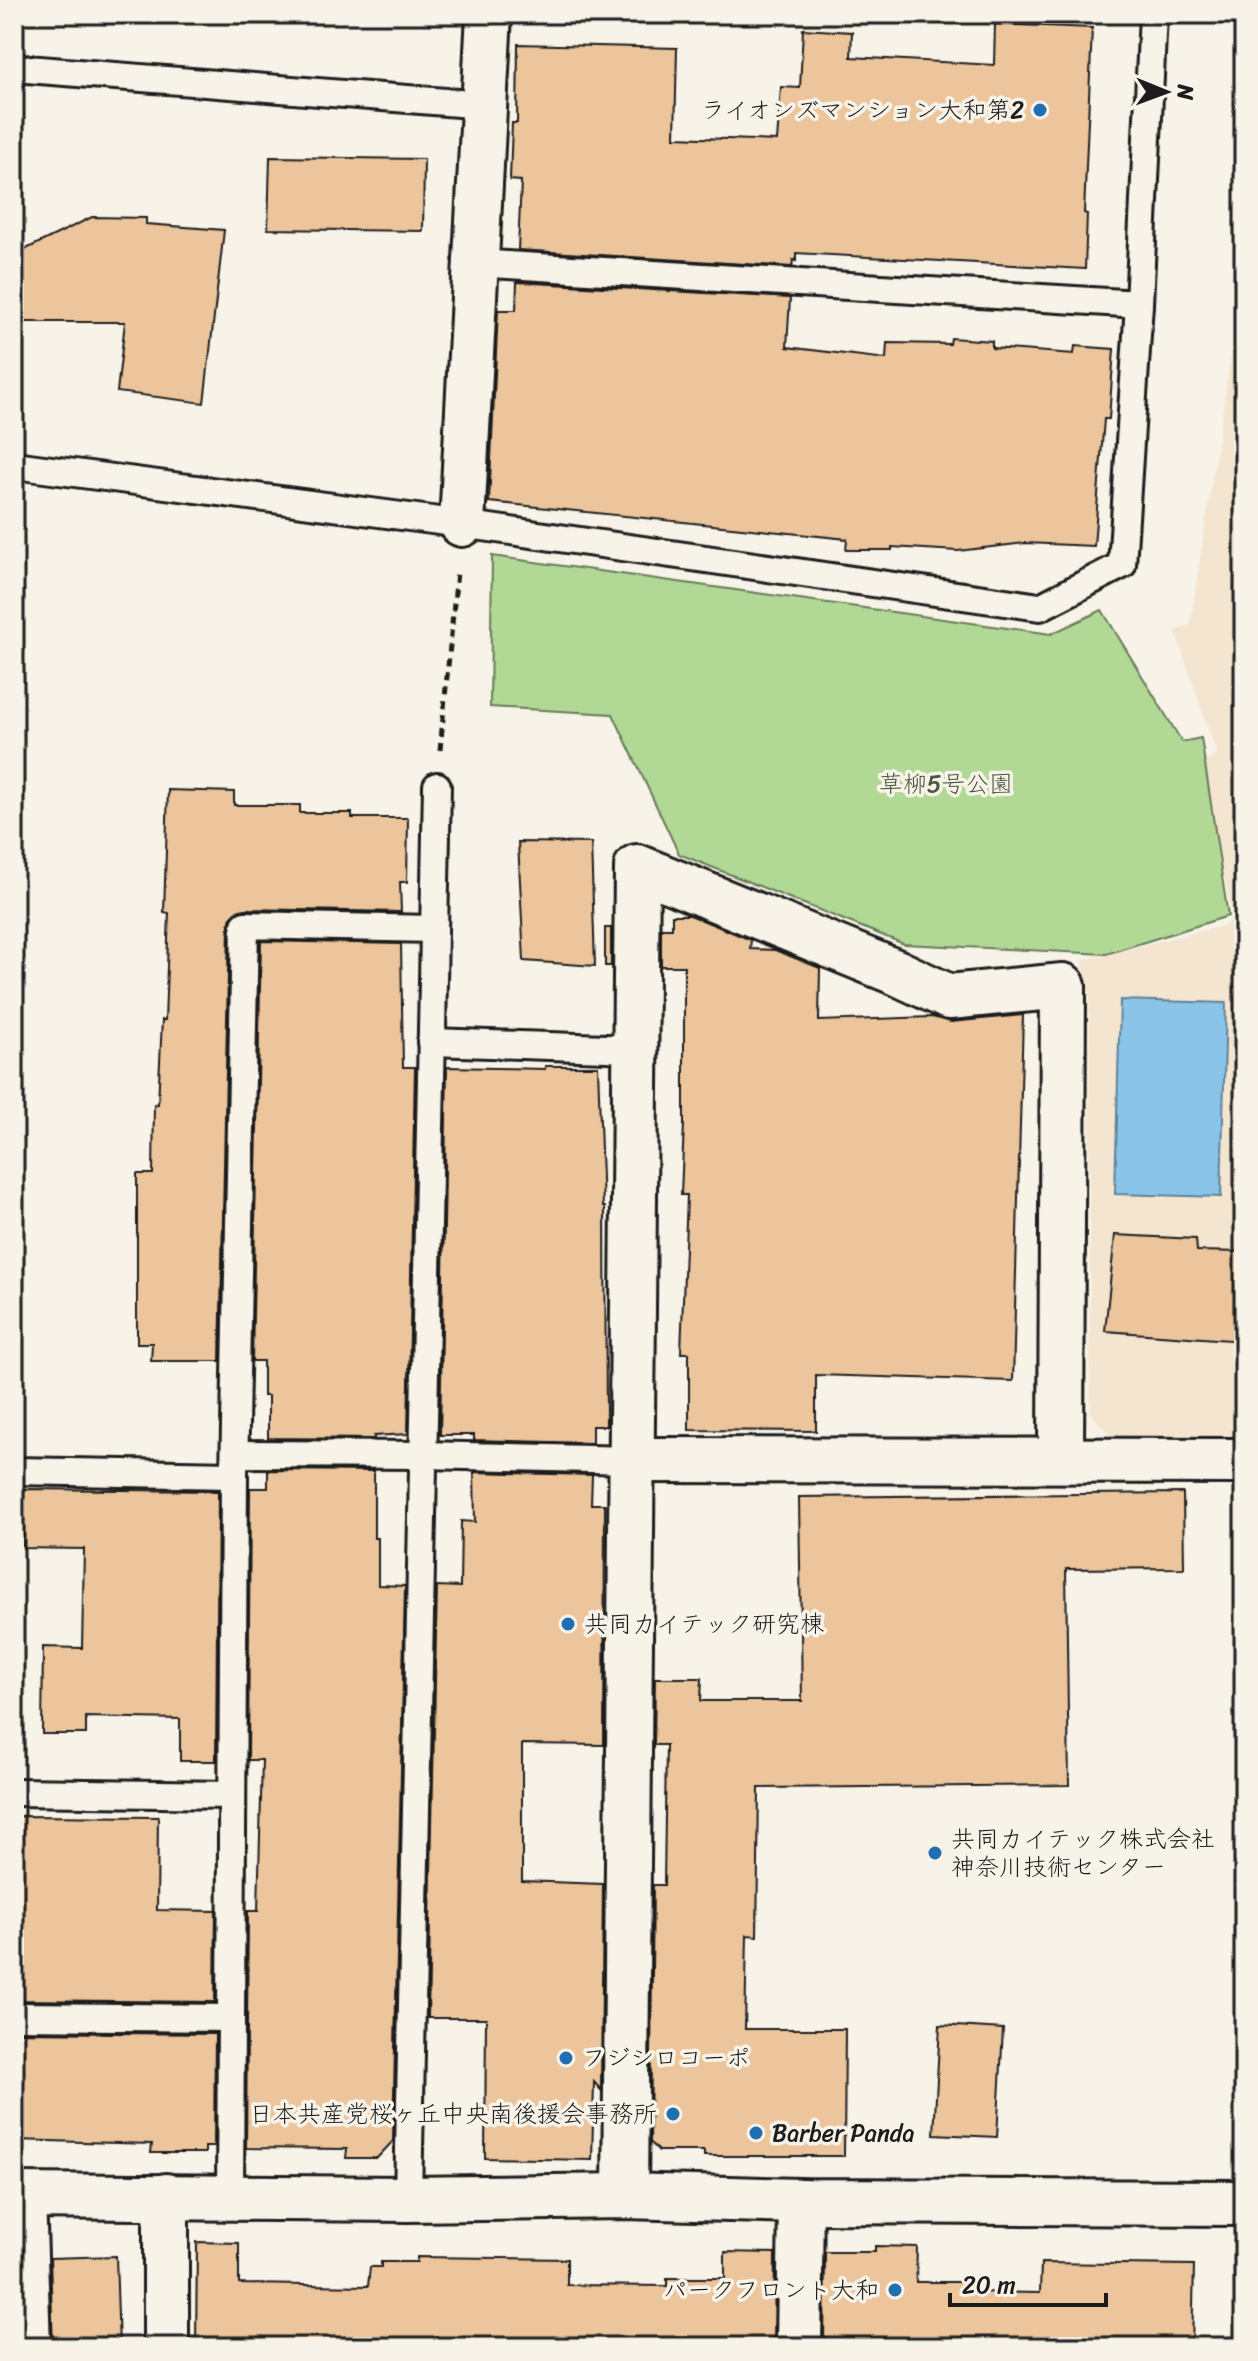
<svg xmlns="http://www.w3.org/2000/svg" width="1258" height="2361" font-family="Sriracha,'Klee One',sans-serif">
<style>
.built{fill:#f4e5d1}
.green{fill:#b1d995;stroke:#667a58;stroke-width:2}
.water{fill:#8ac5e9;stroke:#5e8197;stroke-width:2}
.building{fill:#ecc59c;stroke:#1c1c1c;stroke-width:2}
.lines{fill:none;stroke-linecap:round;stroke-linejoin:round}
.lane-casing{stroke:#1c1c1c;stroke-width:32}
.street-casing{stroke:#1c1c1c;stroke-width:50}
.secondary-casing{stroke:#1c1c1c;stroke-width:50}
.path{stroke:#1c1c1c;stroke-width:5;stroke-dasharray:8 6;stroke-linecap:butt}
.lane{stroke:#f7f3e8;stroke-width:26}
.street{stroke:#f7f3e8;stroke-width:44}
.secondary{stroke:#f7f3e8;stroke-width:44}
.poi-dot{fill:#1f6fb2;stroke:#f7f3e8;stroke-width:3}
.labels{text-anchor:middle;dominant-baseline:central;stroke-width:7;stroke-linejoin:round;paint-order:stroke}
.poi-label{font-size:24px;fill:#1c1c1c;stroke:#f7f3e8;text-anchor:start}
.park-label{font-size:24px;fill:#495540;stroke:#f7f3e8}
</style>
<rect width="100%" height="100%" fill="#f7f3e8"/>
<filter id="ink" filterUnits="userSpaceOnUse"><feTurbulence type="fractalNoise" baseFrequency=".0125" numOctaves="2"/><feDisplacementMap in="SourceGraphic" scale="16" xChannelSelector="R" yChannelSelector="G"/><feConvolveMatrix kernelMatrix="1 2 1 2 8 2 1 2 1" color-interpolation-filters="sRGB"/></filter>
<g filter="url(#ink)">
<polygon class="built" points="1237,315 1244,316 1244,1437 1112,1437 1090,1413 1089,989 1082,960 1226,925 1232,916 1203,765 1217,754 1175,631 1190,625"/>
<polygon class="green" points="492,556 1051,634 1102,610 1182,742 1201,738 1228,916 1106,954 904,944 679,854 613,714 490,707"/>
<polygon class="water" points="1120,1000 1226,1003 1221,1197 1115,1194"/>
<g class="building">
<polygon points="995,24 1092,28 1084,213 1087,214 1085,269 796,253 796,261 793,260 792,267 518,250 521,181 510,180 512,123 517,123 518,44 677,48 675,137 777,141 781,87 800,88 803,29 852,32 851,57 994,65"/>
<polygon points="270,157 424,159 423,231 268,229"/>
<polygon points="92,217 146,218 146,224 224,230 204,403 117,392 125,322 14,322 14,255"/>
<polygon points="517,282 790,298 787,347 886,359 887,343 950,344 951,338 992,341 992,348 1074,354 1075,346 1114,349 1109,419 1104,419 1094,546 1025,543 958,551 892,547 892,550 846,550 847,539 489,502 498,310 516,310"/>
<polygon points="168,790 234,792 234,805 300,805 300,813 352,813 352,818 408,818 407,882 400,882 401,912 245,909 237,911 231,917 229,925 220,1361 151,1361 152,1343 137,1343 137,1174 153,1174 154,1104 158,1104 162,1020 165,1020 169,913 164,912"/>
<polygon points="518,842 591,843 595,966 524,961"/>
<polygon points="672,915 690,915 751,940 750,949 775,950 820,968 819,1021 932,1017 951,1022 1023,1015 1013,1381 816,1375 816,1431 689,1430 689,1353 681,1353 687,1195 681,1195 684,1124 684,966 661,966 661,928 672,928"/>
<rect x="605" y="928" width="6" height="38"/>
<polygon points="261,941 401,944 403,1067 415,1067 408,1434 374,1436 374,1439 268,1438 268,1396 263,1396 263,1361 252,1361"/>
<polygon points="545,1066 598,1066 603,1207 605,1207 606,1426 592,1426 592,1443 474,1440 474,1435 440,1435 447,1067 545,1069"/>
<polygon points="1115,1235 1196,1239 1197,1251 1244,1252 1244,1341 1105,1331"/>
<polygon points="268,1470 374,1471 374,1538 378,1538 378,1585 405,1586 393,2141 377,2158 346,2158 347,2149 246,2148 248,1911 258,1911 262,1760 248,1760 250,1488 268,1488"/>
<polygon points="474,1472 592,1475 591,1504 605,1504 604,1745 522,1744 522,1881 603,1884 601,2090 594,2082 592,2160 485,2158 486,2018 428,2018 437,1586 460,1587 461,1521 475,1522"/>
<polygon points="24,1489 218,1491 216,1761 180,1761 180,1719 86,1717 86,1734 42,1734 43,1647 82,1648 84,1549 23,1548"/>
<polygon points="1183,1493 1184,1568 1066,1569 1069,1785 759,1788 757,1936 747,1935 745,2029 845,2029 844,2156 704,2156 704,2151 659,2151 650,2142 653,1885 664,1885 666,1745 654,1745 655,1678 702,1678 701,1701 802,1701 799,1497"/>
<polygon points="14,1816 158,1817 157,1910 216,1911 215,2002 14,2000"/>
<polygon points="940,2025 1003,2029 997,2137 934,2134"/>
<polygon points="14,2032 215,2034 214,2147 205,2147 205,2153 151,2153 152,2144 14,2140"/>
<polygon points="197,2242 239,2243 239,2284 368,2286 370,2267 381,2267 381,2262 417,2262 417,2257 567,2259 567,2285 667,2286 667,2278 725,2278 725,2252 775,2253 774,2347 196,2347"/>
<polygon points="875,2246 917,2247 916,2282 962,2282 962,2292 1040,2293 1041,2263 1194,2265 1192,2347 824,2347 825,2252 875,2252"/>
<polygon points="116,2256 119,2347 53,2347 50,2258"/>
</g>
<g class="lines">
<defs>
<g id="lane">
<polyline points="14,68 484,105"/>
<polyline points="476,263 1139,304"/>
<polyline points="14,465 462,524 1040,607 1122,565 1139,304 1153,14"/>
<polyline points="431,1042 635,1049"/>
<polyline points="235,1454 423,1455 631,1460"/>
<polyline points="14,1471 234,1475"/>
<polyline points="14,1792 232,1795"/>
<polyline points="14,2016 230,2018"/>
<polyline points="230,2198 234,1475 245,925 434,929"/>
<polyline points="408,2199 437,786"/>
</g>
<g id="street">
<polyline points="462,524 489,14"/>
<polyline points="631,1460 1244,1461"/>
<polyline points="23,2196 28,2347"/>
<polyline points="166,2196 166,2347"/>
<polyline points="625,2196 637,867 898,973 949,997 1063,986 1061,1460"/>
<polyline points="799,2347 801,2201"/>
</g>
<polyline id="secondary" points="14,2196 408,2199 625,2196 801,2201 1244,2203"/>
</defs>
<use href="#lane" class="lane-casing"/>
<use href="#street" class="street-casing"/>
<use href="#secondary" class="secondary-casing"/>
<polyline class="path" points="440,750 457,572"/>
<use href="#lane" class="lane"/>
<use href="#street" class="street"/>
<use href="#secondary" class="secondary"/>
</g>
</g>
<g class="poi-dot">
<circle cx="1040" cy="110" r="8"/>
<circle cx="568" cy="1624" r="8"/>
<circle cx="935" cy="1853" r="8"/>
<circle cx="566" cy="2058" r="8"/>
<circle cx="673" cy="2114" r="8"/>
<circle cx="756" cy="2133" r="8"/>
<circle cx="895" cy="2290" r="8"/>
</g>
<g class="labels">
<g class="poi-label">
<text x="1024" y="110" text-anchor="end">ライオンズマンション大和第2</text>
<text x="584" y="1624">共同カイテック研究棟</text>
<text x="951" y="1839">共同カイテック株式会社<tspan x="951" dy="28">神奈川技術センター</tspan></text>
<text x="582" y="2058">フジシロコーポ</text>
<text x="657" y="2114" text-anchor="end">日本共産党桜ヶ丘中央南後援会事務所</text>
<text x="772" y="2133">Barber Panda</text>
<text x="879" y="2290" text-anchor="end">パークフロント大和</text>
</g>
<g class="park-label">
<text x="946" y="784">草柳5号公園</text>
</g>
</g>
<rect width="1258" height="2361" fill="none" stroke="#f7f3e8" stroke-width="48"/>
<rect x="24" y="24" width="1210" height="2313" fill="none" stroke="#1c1c1c" stroke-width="3" filter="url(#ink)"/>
<g transform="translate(1166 92) rotate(91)" stroke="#f7f3e8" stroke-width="6" paint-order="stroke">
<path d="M0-6L14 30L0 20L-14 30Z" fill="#1c1c1c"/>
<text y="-12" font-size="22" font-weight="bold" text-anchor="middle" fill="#1c1c1c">N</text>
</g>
<path d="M950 2293v12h156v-12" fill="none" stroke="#1c1c1c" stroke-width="4"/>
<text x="962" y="2293" font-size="24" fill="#1c1c1c" stroke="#f7f3e8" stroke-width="6" paint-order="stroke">20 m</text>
</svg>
